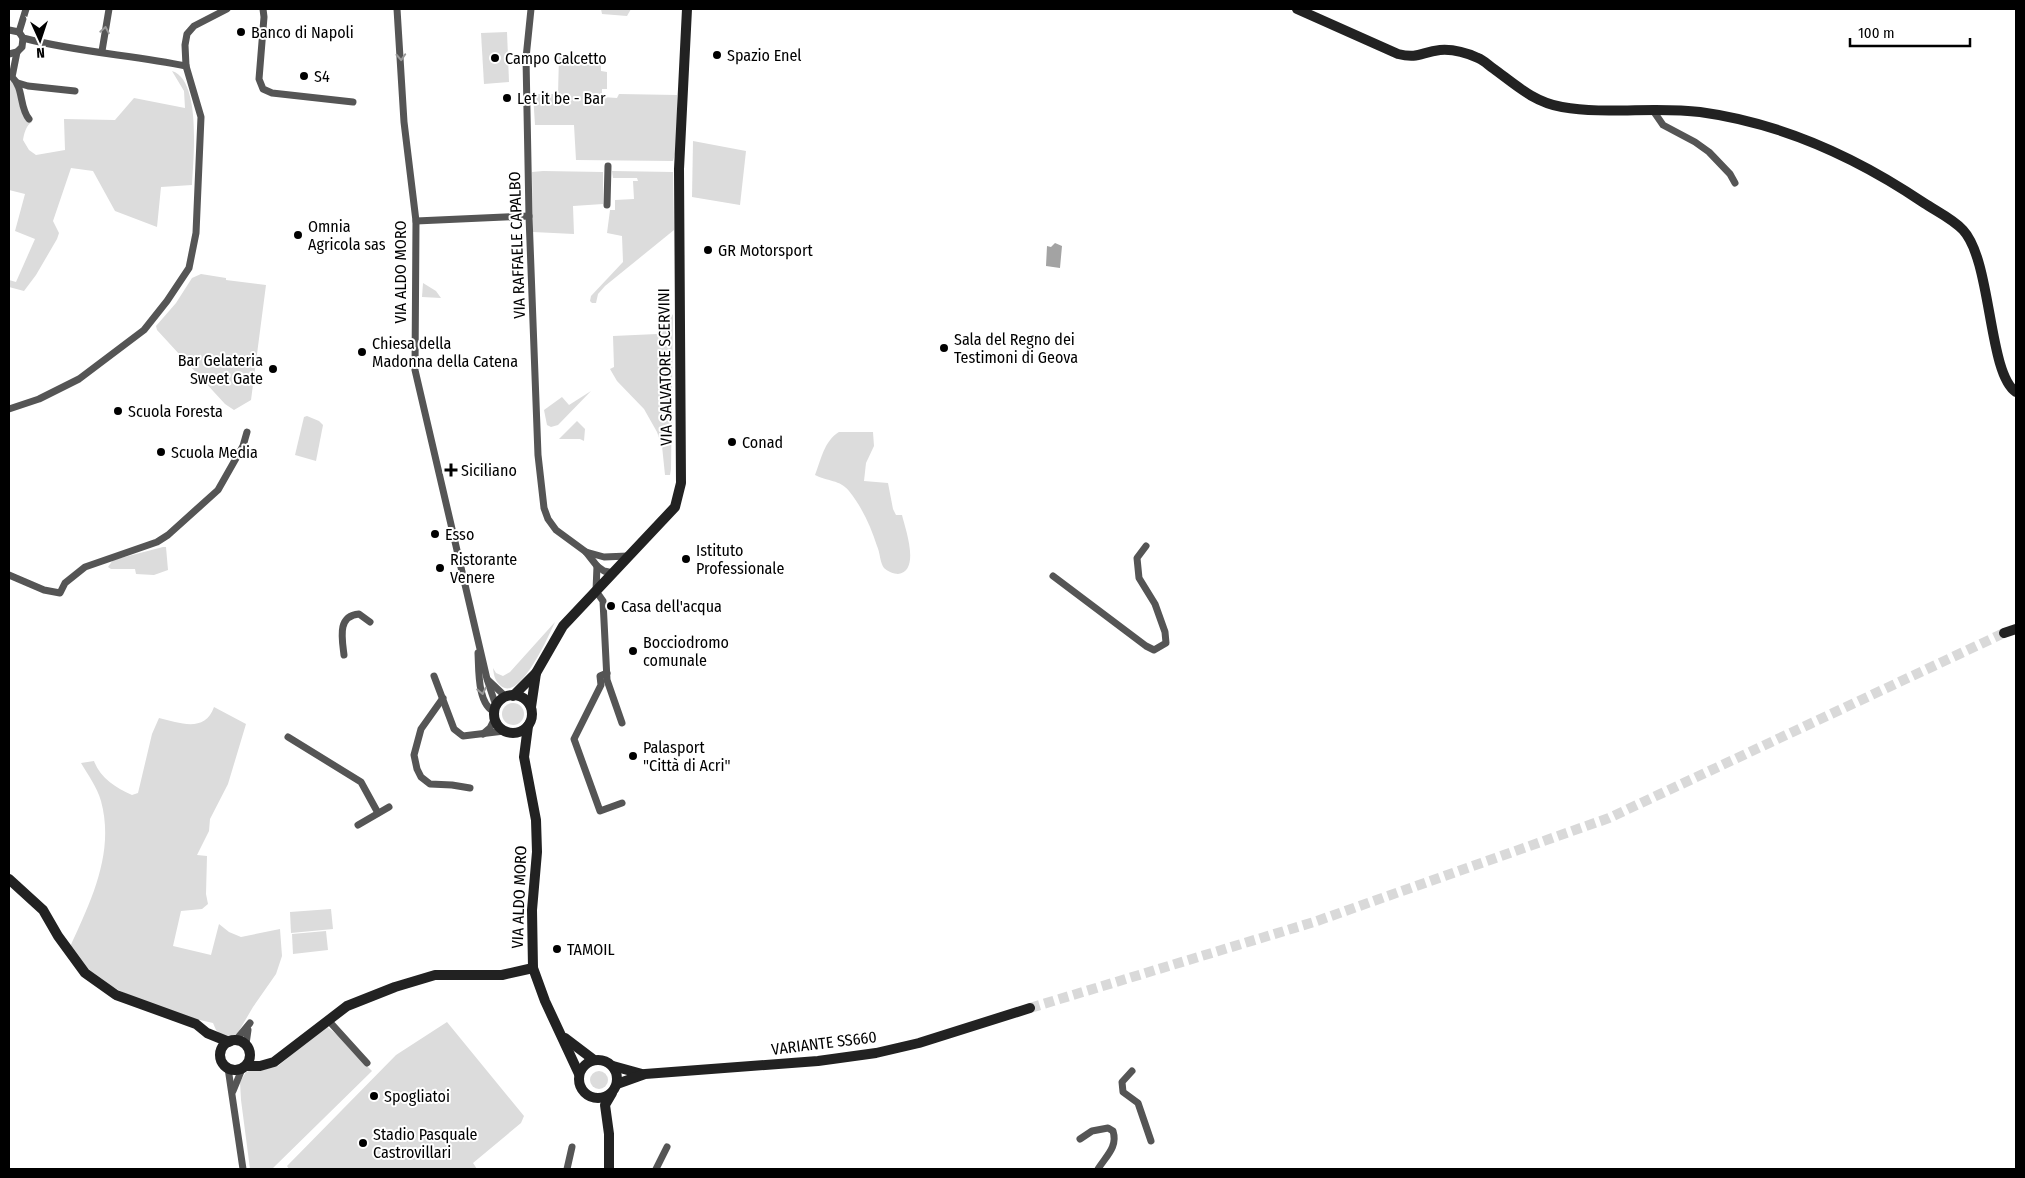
<svg xmlns="http://www.w3.org/2000/svg" width="2025" height="1178" font-family="'Fira Sans Condensed',sans-serif">
<style>
.green{fill:#dcdcdc}
.water{fill:#a3a3a3}
.lines{fill:none;stroke-linecap:round;stroke-linejoin:round}
.secondary-tunnel{stroke:#d9d9d9;stroke-width:10;stroke-dasharray:10 5;stroke-linecap:butt}
.minor{stroke:#555;stroke-width:7}
.secondary{stroke:#222;stroke-width:10}
.oneway{stroke:#999}
.poi-dot{fill:#000;stroke:#fff;stroke-width:2}
.labels{text-anchor:middle;dominant-baseline:central;stroke-width:4;stroke-linejoin:round;paint-order:stroke}
.poi-label{font-size:16px;fill:#000;stroke:#fff;text-anchor:start}
.street-label{font-size:16px;fill:#000;stroke:#fff}
</style>
<rect width="100%" height="100%" fill="#fff"/>
<g class="green">
<polygon points="601,9 631,9 627,16 602,14"/>
<polygon points="507,32 509,82 484,84 481,33"/>
<polygon points="559,56 601,58 601,71 607,72 607,89 602,89 602,97 617,98 619,94 677,95 677,147 673,161 576,160 574,125 535,125 533,94 558,94"/>
<path d="M172,71C202,80 193,161 192,185L161,187L157,227L115,211L93,171L71,168L53,221L59,233L57,239L36,275L24,291L9,287V280L16,282L35,239L15,231L25,194L9,190V81L18,83L25,114L32,122C26,125 24,134 23,140L29,150L36,155L65,150L64,119L115,120L134,98L185,108L184,91Z"/>
<polygon points="693,141 746,151 740,205 692,197"/>
<polygon points="543,171 603,172 603,204 573,206 574,234 533,232 532,172"/>
<polygon points="612,171 673,172 674,230 605,286 598,294 596,303 592,303 590,301 591,296 623,262 622,236 607,233 610,210 615,210 615,200 634,199 633,181 638,181 637,178 613,178"/>
<polygon points="201,274 226,278 226,280 266,285 251,400 234,410 225,404 157,330 156,326 176,303 192,278"/>
<polygon points="423,283 436,291 441,298 422,297"/>
<polygon points="673,314 671,469 670,475 665,475 662,446 657,432 644,409 617,381 610,369 614,367 613,336 657,334 663,330"/>
<polygon points="591,391 558,425 551,427 547,425 544,410 562,397 569,405"/>
<polygon points="307,416 319,421 323,425 316,461 295,455 304,417"/>
<polygon points="577,421 585,429 584,441 580,439 559,439"/>
<path d="M839,432H873L874,446L866,463L864,481L888,483L893,509L896,515H902C905,528 921,571 898,574C894,574 887,571 884,568C880,563 880,552 877,546C871,527 862,507 849,491C841,480 826,481 815,475C821,460 824,441 839,432Z"/>
<polygon points="163,547 166,547 168,570 154,575 136,574 135,569 111,569 108,567 113,560"/>
<path d="M555,622C549,635 520,702 501,686C495,681 494,676 493,668L496,673L503,676L510,672Z"/>
<circle cx="513" cy="714" r="11"/>
<path d="M214,707L246,724L228,784L210,819L209,831L197,855L207,856L206,894L208,904L202,909L181,911L173,946L211,955L219,924L229,932L241,937L280,929L282,956L276,974L253,1007L236,1036L231,1039L225,1038L216,1030L213,1023C175,1015 116,995 87,969C80,963 75,954 70,947C91,901 115,853 101,801C97,787 88,775 81,763L94,761C100,778 116,788 132,795L138,793L152,734L159,718C180,723 205,733 214,707Z"/>
<polygon points="331,909 333,929 291,933 290,912"/>
<polygon points="326,931 328,950 293,954 292,934"/>
<polygon points="447,1022 524,1116 521,1123 473,1163 477,1169 289,1169 287,1166 396,1055"/>
<polygon points="326,1026 341,1038 348,1047 372,1071 272,1169 250,1169 241,1100 240,1082 246,1072 252,1070 262,1070 278,1066"/>
<circle cx="599" cy="1080" r="9"/>
</g>
<polygon class="water" points="1055,243 1062,246 1060,268 1046,266 1047,246 1051,247"/>
<g class="lines">
<polyline class="secondary-tunnel" points="1030,1008 1314,922 1609,818 2004,633"/>
<g class="minor">
<polyline points="263,9 264,17 259,79 263,89 272,93 353,102"/>
<polyline points="397,9 404,122 416,221 415,370 487,679 496,706"/>
<polyline points="531,9 526,58 529,216 538,455 544,508 548,519 556,530 586,552 597,566 604,571 613,573"/>
<polyline points="9,30 19,32"/>
<path d="M19,32L23,38C76,52 132,55 186,66"/>
<polyline points="19,32 26,9"/>
<polyline points="102,51 109,9"/>
<path d="M17,52L12,77C24,88 19,107 29,119"/>
<polyline points="9,54 17,52 22,47 23,38"/>
<polyline points="18,83 28,86 75,91"/>
<polyline points="1652,109 1663,125 1695,142 1709,152 1730,174 1735,183"/>
<polyline points="607,205 608,166"/>
<polyline points="416,221 529,216"/>
<polyline points="9,409 39,399 79,379 144,330 167,301 189,268 196,233 201,117 186,66 185,45 187,34 194,26 227,9"/>
<polyline points="586,552 604,557 628,556"/>
<polyline points="597,566 596,591 603,601 607,680 622,723"/>
<polyline points="9,575 44,590 60,593 65,583 85,567 157,542 168,535 218,490 243,446 247,432"/>
<polyline points="1053,576 1146,646 1154,650 1166,643 1165,632 1155,604 1139,578 1137,558 1146,546"/>
<path d="M478,653C479,669 477,705 495,712"/>
<path d="M344,655C342,638 337,616 359,614L370,622"/>
<polyline points="607,673 600,676 601,685 574,739 600,811 622,803"/>
<polyline points="434,676 454,729 463,736 504,731"/>
<polyline points="488,680 506,697"/>
<polyline points="443,698 421,729 414,755 417,769 421,777 430,784 452,785 470,788"/>
<polyline points="483,734 490,728 495,718"/>
<polyline points="288,737 361,782 378,813"/>
<polyline points="358,825 389,807"/>
<polyline points="328,1020 367,1063"/>
<polyline points="236,1040 250,1023"/>
<polyline points="246,1044 248,1030"/>
<polyline points="228,1068 243,1169"/>
<polyline points="1132,1071 1122,1082 1123,1092 1138,1103 1151,1141"/>
<polyline points="233,1091 242,1069"/>
<path d="M1080,1139L1092,1131L1108,1128L1113,1131C1118,1147 1106,1156 1098,1169"/>
<polyline points="567,1169 572,1147"/>
<polyline points="656,1169 667,1147"/>
</g>
<g class="secondary">
<path d="M1297,9L1398,54C1419,59 1421,52 1440,50C1452,49 1467,53 1478,58C1484,60 1489,66 1494,69C1517,86 1534,102 1562,107C1607,115 1654,106 1700,112C1781,123 1856,157 1924,203C1936,211 1953,219 1963,230C1992,261 1988,374 2016,392"/>
<polyline points="2004,633 2016,629"/>
<circle cx="513" cy="714" r="19"/>
<polyline points="513,696 536,673 563,626 675,507 681,483 679,169 687,9"/>
<polyline points="531,707 536,673"/>
<polyline points="528,726 524,757 536,820 537,852 532,910 533,968 545,1001 579,1074"/>
<polyline points="9,879 43,910 58,936 85,973 116,995 196,1024 207,1033 229,1042"/>
<polyline points="565,1038 594,1060"/>
<circle cx="235" cy="1055" r="15"/>
<circle cx="598" cy="1079" r="19"/>
<polyline points="246,1066 260,1066 274,1062 347,1006 395,987 435,975 502,975 533,968"/>
<polyline points="613,1066 642,1074"/>
<polyline points="617,1084 645,1074 818,1061 876,1053 919,1043 1030,1008"/>
<polyline points="609,1169 609,1134 605,1105 612,1093"/>
</g>
</g>
<defs><path id="oneway-chevron" d="M-2-3.5L2.5 0L-2 3.5" fill="none" stroke-width="1.6" stroke-linecap="round" stroke-linejoin="round" transform="scale(1.25)"/></defs>
<g class="oneway">
<use href="#oneway-chevron" transform="translate(105 30) rotate(-80)"/>
<use href="#oneway-chevron" transform="translate(401 57) rotate(87)"/>
<use href="#oneway-chevron" transform="translate(482 691) rotate(78)"/>
</g>
<g class="poi-dot">
<circle cx="241" cy="32" r="5"/>
<circle cx="717" cy="55" r="5"/>
<circle cx="495" cy="58" r="5"/>
<circle cx="304" cy="76" r="5"/>
<circle cx="507" cy="98" r="5"/>
<circle cx="298" cy="235" r="5"/>
<circle cx="708" cy="250" r="5"/>
<circle cx="944" cy="348" r="5"/>
<circle cx="362" cy="352" r="5"/>
<circle cx="273" cy="369" r="5"/>
<circle cx="118" cy="411" r="5"/>
<circle cx="732" cy="442" r="5"/>
<circle cx="161" cy="452" r="5"/>
<path d="M448.5 462.5h5v5h5v5h-5v5h-5v-5h-5v-5h5z"/>
<circle cx="435" cy="534" r="5"/>
<circle cx="686" cy="559" r="5"/>
<circle cx="440" cy="568" r="5"/>
<circle cx="611" cy="606" r="5"/>
<circle cx="633" cy="651" r="5"/>
<circle cx="633" cy="756" r="5"/>
<circle cx="557" cy="949" r="5"/>
<circle cx="374" cy="1096" r="5"/>
<circle cx="363" cy="1143" r="5"/>
</g>
<g class="labels">
<g class="poi-label">
<text x="251" y="32">Banco di Napoli</text>
<text x="727" y="55">Spazio Enel</text>
<text x="505" y="58">Campo Calcetto</text>
<text x="314" y="76">S4</text>
<text x="517" y="98">Let it be - Bar</text>
<text x="308" y="226">Omnia<tspan x="308" dy="18">Agricola sas</tspan></text>
<text x="718" y="250">GR Motorsport</text>
<text x="954" y="339">Sala del Regno dei<tspan x="954" dy="18">Testimoni di Geova</tspan></text>
<text x="372" y="343">Chiesa della<tspan x="372" dy="18">Madonna della Catena</tspan></text>
<text x="263" y="360" text-anchor="end">Bar Gelateria<tspan x="263" dy="18">Sweet Gate</tspan></text>
<text x="128" y="411">Scuola Foresta</text>
<text x="742" y="442">Conad</text>
<text x="171" y="452">Scuola Media</text>
<text x="461" y="470">Siciliano</text>
<text x="445" y="534">Esso</text>
<text x="696" y="550">Istituto<tspan x="696" dy="18">Professionale</tspan></text>
<text x="450" y="559">Ristorante<tspan x="450" dy="18">Venere</tspan></text>
<text x="621" y="606">Casa dell'acqua</text>
<text x="643" y="642">Bocciodromo<tspan x="643" dy="18">comunale</tspan></text>
<text x="643" y="747">Palasport<tspan x="643" dy="18">"Città di Acri"</tspan></text>
<text x="567" y="949">TAMOIL</text>
<text x="384" y="1096">Spogliatoi</text>
<text x="373" y="1134">Stadio Pasquale<tspan x="373" dy="18">Castrovillari</tspan></text>
</g>
<g class="street-label">
<text transform="translate(517 245) rotate(-92)">VIA RAFFAELE CAPALBO</text>
<text transform="translate(400 272) rotate(-90)">VIA ALDO MORO</text>
<text transform="translate(665 367) rotate(-91)">VIA SALVATORE SCERVINI</text>
<text transform="translate(519 897) rotate(-88)">VIA ALDO MORO</text>
<text transform="translate(824 1043) rotate(-7)">VARIANTE SS660</text>
</g>
</g>
<rect width="2025" height="1178" fill="none" stroke="#000000" stroke-width="20"/>
<g transform="translate(40 40) rotate(177)" stroke="#ffffff" stroke-width="4" paint-order="stroke">
<path d="M0-4L9 19L0 12L-9 19Z" fill="#000000"/>
<text y="-8" font-size="14" font-weight="bold" text-anchor="middle" fill="#000000">N</text>
</g>
<path d="M1850 38v8h120v-8" fill="none" stroke="#000000" stroke-width="2.5"/>
<text x="1858" y="38" font-size="15" fill="#000000" stroke="#ffffff" stroke-width="4" paint-order="stroke">100 m</text>
</svg>
